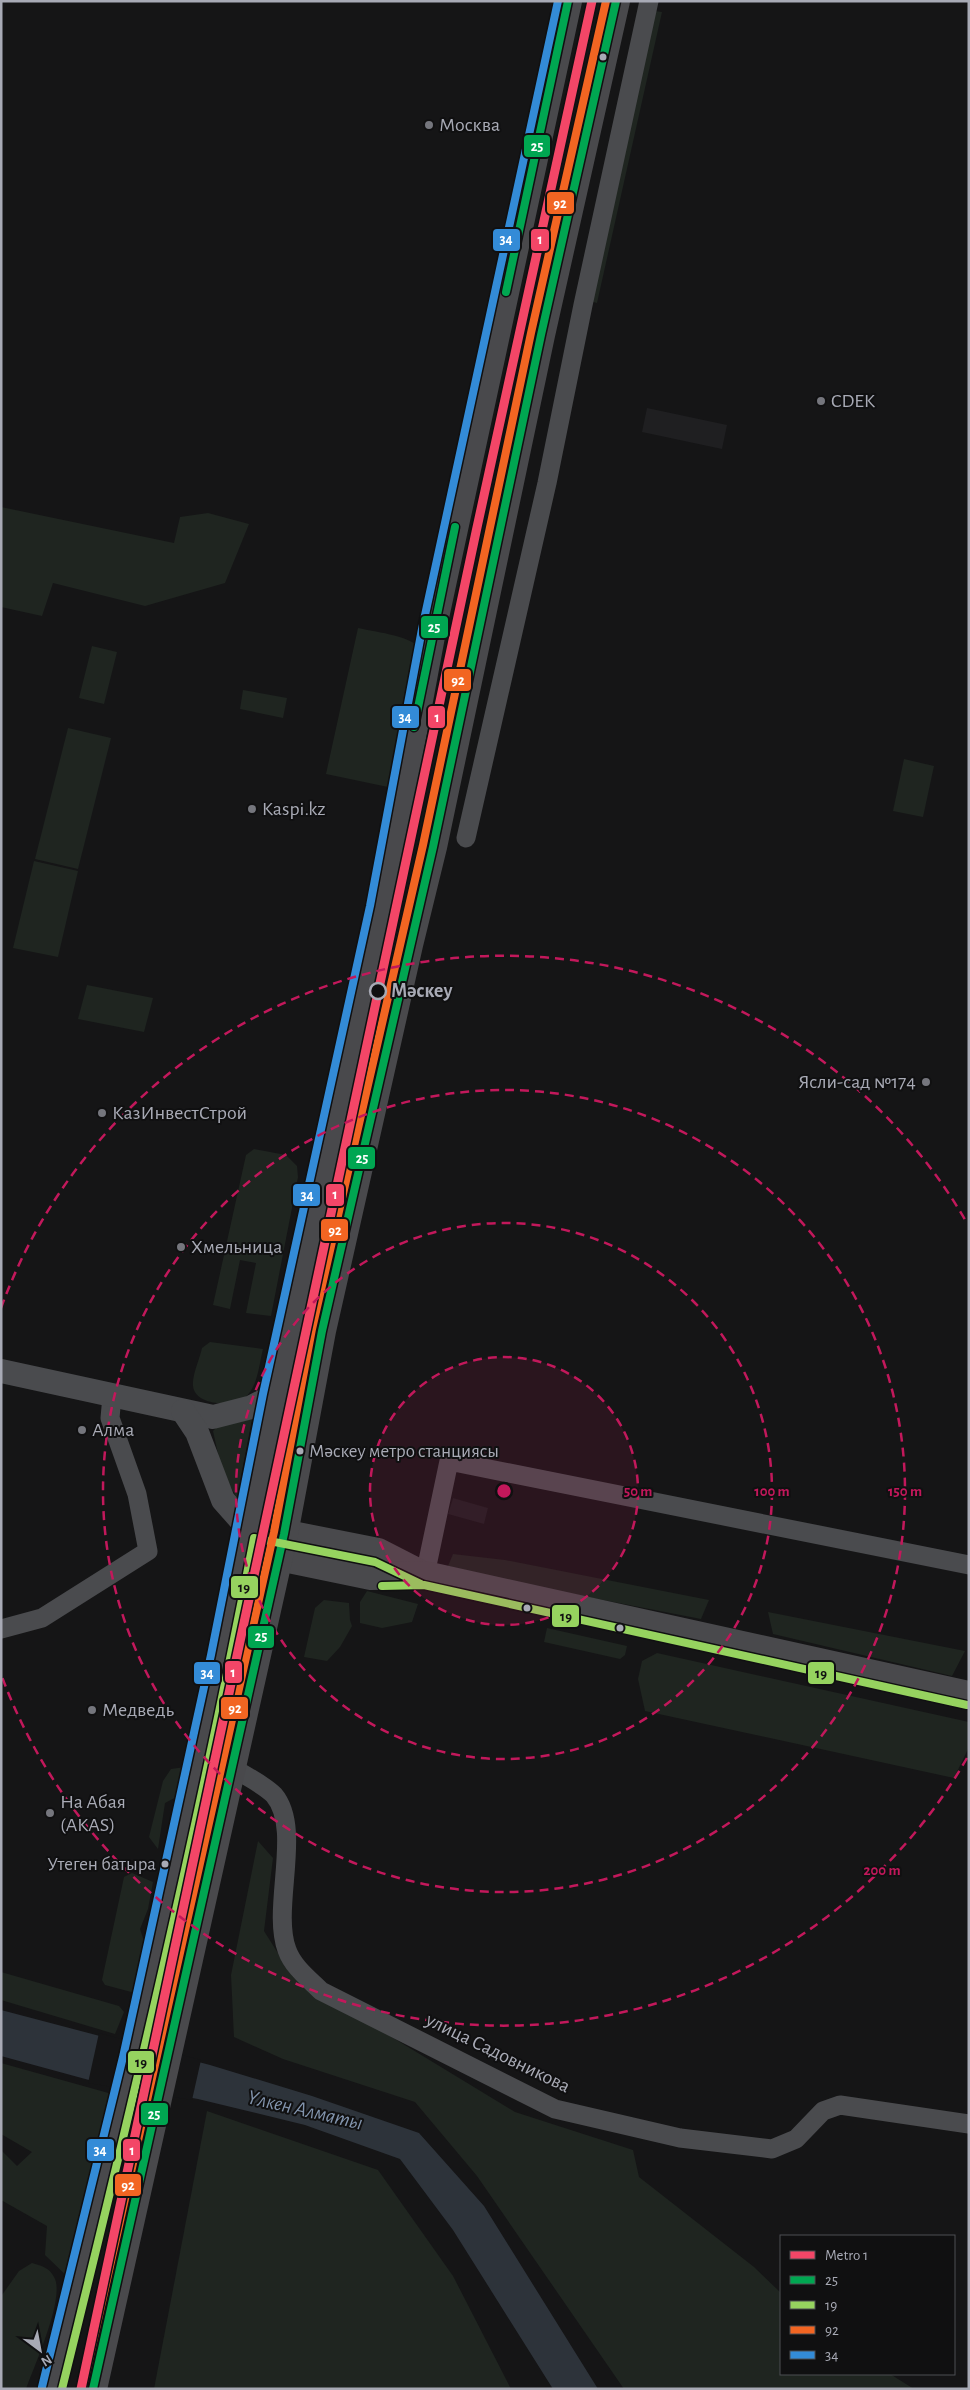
<svg xmlns="http://www.w3.org/2000/svg" width="970" height="2390" font-family="'Alegreya Sans',sans-serif">
<style>
.built{fill:#1f1f21}
.green{fill:#1f2520}
.water{fill:#2d333a}
.pier{fill:#151516}
.lines{fill:none;stroke-linecap:round;stroke-linejoin:round}
.minor{stroke:#4a4b4e;stroke-width:19}
.tertiary{stroke:#4a4b4e;stroke-width:24}
.secondary{stroke:#49494c;stroke-width:28}
.bus-1-casing{stroke:#101011;stroke-width:11}
.bus-2-casing{stroke:#101011;stroke-width:11}
.bus-3-casing{stroke:#101011;stroke-width:11}
.bus-4-casing{stroke:#101011;stroke-width:11}
.bus-1{stroke:#00a651;stroke-width:8}
.bus-2{stroke:#96d35f;stroke-width:8}
.bus-3{stroke:#f26522;stroke-width:8}
.bus-4{stroke:#338bd7;stroke-width:8}
.metro-1-casing{stroke:#101011;stroke-width:12}
.metro-1{stroke:#f34667;stroke-width:9}
.ring{fill:none;stroke:#c2185b;stroke-width:2.5;stroke-dasharray:9 6}
.bus-dot{fill:#a8aab5;stroke:#101011;stroke-width:2}
.poi-dot{fill:#75767d;stroke:#101011;stroke-width:2}
.stop-dot{fill:#101011;stroke:#a8aab5;stroke-width:2.5}
.labels{text-anchor:middle;dominant-baseline:central;stroke-width:4;stroke-linejoin:round;paint-order:stroke}
.bus-label{font-size:19px;fill:#a8aab5;stroke:#101011;text-anchor:start}
.poi-label{font-size:20px;fill:#a8aab5;stroke:#101011;text-anchor:start}
.stop-label{font-size:20px;font-weight:bold;fill:#a8aab5;stroke:#101011;text-anchor:start}
.street-label{font-size:20px;fill:#a8aab5;stroke:#101011}
.water-label{font-size:21px;font-style:italic;fill:#8294ad;stroke:#101011}
.centre{fill:#c2185b;stroke:#101011;stroke-width:2.5}
.ring-label{font-size:15px;text-anchor:middle;font-weight:bold;fill:#c2185b;stroke:#101011;stroke-width:4;stroke-linejoin:round;paint-order:stroke}
.line-badge{stroke:#101011;stroke-width:2}
.badge-label{font-size:14px;text-anchor:middle;font-weight:bold;fill:#fff}
.pale-badge-label{font-size:14px;text-anchor:middle;font-weight:bold;fill:#111}
</style>
<rect width="100%" height="100%" fill="#151516"/>
<g class="built">
<polygon points="647,408 727,425 722,449 642,432"/>
<polygon points="453,1498 488,1508 484,1524 448,1514"/>
</g>
<g class="green">
<polygon points="587,1 596,1 274,1495 265,1493"/>
<polygon points="655,11 662,12 597,303 590,301"/>
<polygon points="1,507 174,543 180,517 208,513 249,524 225,583 145,606 53,583 42,616 1,607"/>
<path d="M358,628C371,631 410,636 417,646C418,649 419,655 420,658L388,787L326,774Z"/>
<polygon points="92,646 117,652 104,704 79,698"/>
<polygon points="243,690 287,698 283,718 240,709"/>
<polygon points="68,728 111,738 78,869 35,859"/>
<polygon points="904,759 934,766 923,817 893,811"/>
<polygon points="34,861 78,871 58,957 13,948"/>
<polygon points="87,985 153,998 144,1032 78,1019"/>
<polygon points="254,1149 286,1155 297,1166 298,1177 271,1316 246,1313 256,1263 240,1260 230,1309 213,1305 246,1155"/>
<path d="M210,1342L263,1349C259,1364 258,1389 243,1399C230,1407 195,1405 193,1386C192,1375 200,1358 202,1348Z"/>
<polygon points="252,1419 237,1498 222,1472 213,1431 219,1425"/>
<polygon points="453,1554 505,1560 709,1600 701,1619 531,1586 448,1566"/>
<polygon points="367,1591 418,1604 412,1622 382,1628 360,1623 360,1602"/>
<polygon points="324,1600 349,1603 350,1620 352,1626 340,1647 327,1661 304,1657 315,1608"/>
<polygon points="768,1612 965,1651 952,1676 773,1634"/>
<polygon points="547,1628 627,1646 625,1655 620,1659 544,1642"/>
<polygon points="657,1653 969,1722 969,1747 954,1778 645,1711 638,1679 642,1661"/>
<polygon points="185,1767 182,1794 165,1803 158,1849 149,1837 163,1781 171,1769"/>
<polygon points="258,1841 273,1858 264,1931 293,1977 515,2112 633,2150 639,2177 754,2267 781,2293 781,2374 890,2374 914,2389 624,2389 477,2176 415,2102 283,2059 234,2037 231,1975"/>
<polygon points="132,1873 153,1882 148,1909 140,1929 146,1947 135,1993 105,1985 102,1980 124,1877"/>
<polygon points="1,1972 119,2006 124,2012 115,2034 1,2000"/>
<polygon points="1,2063 112,2094 106,2104 71,2280 45,2255 47,2226 1,2200 1,2150 17,2166 32,2152 1,2134"/>
<polygon points="207,2111 378,2170 453,2276 511,2389 154,2389"/>
<path d="M32,2263C41,2266 49,2267 54,2277C66,2296 34,2366 26,2389H1L2,2295L19,2271Z"/>
</g>
<polygon class="water" points="1,2010 210,2065 312,2096 419,2133 484,2206 598,2389 553,2389 453,2230 400,2159 305,2125 198,2099 89,2080 1,2056"/>
<polygon class="pier" points="99,2033 201,2060 192,2100 88,2083"/>
<g class="lines">
<g class="minor">
<polyline points="466,838 547,483 583,305 649,1"/>
<polyline points="425,1575 449,1461 969,1565"/>
<polyline points="1,1629 42,1618 148,1551 137,1494 110,1418 112,1396"/>
<path d="M232,1767C245,1776 263,1784 274,1795C303,1829 271,1908 287,1950C293,1967 309,1979 321,1991L555,2109L680,2138L772,2149L796,2139L823,2111L840,2105L969,2124"/>
</g>
<g class="tertiary">
<polyline points="1,1371 213,1417 252,1407 273,1396"/>
<polyline points="183,1411 197,1432 223,1500 246,1526"/>
</g>
<g class="secondary">
<polyline points="267,1530 378,1552 419,1573"/>
<polyline points="266,1544 279,1557 371,1576 425,1575 969,1695"/>
<polyline points="52,2389 133,2059 221,1657 273,1396 380,908 432,631 568,1"/>
<polyline points="93,2389 284,1534 322,1331 409,945 433,847 541,335 616,1"/>
</g>
<defs>
<g id="bus-1">
<polyline points="506,292 568,1"/>
<polyline points="414,727 455,527"/>
<polyline points="93,2389 284,1534 322,1331 433,847 541,335 616,1"/>
</g>
<g id="bus-2">
<polyline points="382,1586 424,1585 967,1705"/>
<path d="M62,2389C132,2106 199,1824 254,1538L375,1562L421,1584"/>
</g>
<polyline id="bus-3" points="83,2387 274,1532 312,1329 423,845 531,333 606,1"/>
<polyline id="bus-4" points="42,2387 123,2057 211,1655 263,1394 370,906 422,629 558,1"/>
</defs>
<use href="#bus-1" class="bus-1-casing"/>
<use href="#bus-2" class="bus-2-casing"/>
<use href="#bus-3" class="bus-3-casing"/>
<use href="#bus-4" class="bus-4-casing"/>
<use href="#bus-1" class="bus-1"/>
<use href="#bus-2" class="bus-2"/>
<use href="#bus-3" class="bus-3"/>
<use href="#bus-4" class="bus-4"/>
<defs>
<polyline id="metro-1" points="81,2389 476,532 592,1"/>
</defs>
<use href="#metro-1" class="metro-1-casing"/>
<use href="#metro-1" class="metro-1"/>
</g>
<circle cx="504" cy="1491" r="134" fill="#c2185b" fill-opacity=".12"/>
<g class="ring">
<circle cx="504" cy="1491" r="134"/>
<circle cx="504" cy="1491" r="268"/>
<circle cx="504" cy="1491" r="401"/>
<path d="M967 1758A535 535 0 0 1 1 1674M1 1308A535 535 0 0 1 967 1223"/>
</g>
<g class="bus-dot">
<circle cx="603" cy="57" r="4.5"/>
<circle cx="300" cy="1451" r="4.5"/>
<circle cx="527" cy="1608" r="4.5"/>
<circle cx="620" cy="1628" r="4.5"/>
<circle cx="165" cy="1864" r="4.5"/>
</g>
<g class="poi-dot">
<circle cx="429" cy="125" r="5"/>
<circle cx="821" cy="401" r="5"/>
<circle cx="252" cy="809" r="5"/>
<circle cx="926" cy="1082" r="5"/>
<circle cx="102" cy="1113" r="5"/>
<circle cx="181" cy="1247" r="5"/>
<circle cx="82" cy="1430" r="5"/>
<circle cx="92" cy="1710" r="5"/>
<circle cx="50" cy="1813" r="5"/>
</g>
<circle class="stop-dot" cx="378" cy="991" r="8"/>
<g class="labels">
<g class="bus-label">
<text x="309" y="1451">Мәскеу метро станциясы</text>
<text x="156" y="1864" text-anchor="end">Утеген батыра</text>
</g>
<g class="poi-label">
<text x="439" y="125">Москва</text>
<text x="831" y="401">CDEK</text>
<text x="262" y="809">Kaspi.kz</text>
<text x="916" y="1082" text-anchor="end">Ясли-сад №174</text>
<text x="112" y="1113">КазИнвестСтрой</text>
<text x="191" y="1247">Хмельница</text>
<text x="92" y="1430">Алма</text>
<text x="102" y="1710">Медведь</text>
<text x="60" y="1802">На Абая<tspan x="60" dy="23">(AKAS)</tspan></text>
</g>
<g class="stop-label">
<text x="391" y="991">Мәскеу</text>
</g>
<g class="street-label">
<text transform="translate(498 2053) rotate(26)">улица Садовникова</text>
</g>
<g class="water-label">
<text transform="translate(305 2110) rotate(13)">Үлкен Алматы</text>
</g>
</g>
<circle cx="504" cy="1491" r="8" class="centre"/>
<g class="ring-label">
<text x="638" y="1496">50 m</text>
<text x="772" y="1496">100 m</text>
<text x="905" y="1496">150 m</text>
<text x="882" y="1875">200 m</text>
</g>
<g class="line-badge">
<rect x="523" y="134" width="28" height="24" rx="5" fill="#00a651"/>
<rect x="546" y="191" width="29" height="24" rx="5" fill="#f26522"/>
<rect x="530" y="228" width="20" height="24" rx="5" fill="#f34667"/>
<rect x="492" y="228" width="29" height="24" rx="5" fill="#338bd7"/>
<rect x="420" y="615" width="29" height="24" rx="5" fill="#00a651"/>
<rect x="443" y="668" width="29" height="24" rx="5" fill="#f26522"/>
<rect x="427" y="705" width="19" height="24" rx="5" fill="#f34667"/>
<rect x="391" y="705" width="29" height="24" rx="5" fill="#338bd7"/>
<rect x="347" y="1146" width="29" height="24" rx="5" fill="#00a651"/>
<rect x="325" y="1183" width="20" height="24" rx="5" fill="#f34667"/>
<rect x="292" y="1183" width="29" height="24" rx="5" fill="#338bd7"/>
<rect x="320" y="1218" width="29" height="24" rx="5" fill="#f26522"/>
<rect x="230" y="1575" width="29" height="24" rx="5" fill="#96d35f"/>
<rect x="551" y="1604" width="29" height="24" rx="5" fill="#96d35f"/>
<rect x="247" y="1625" width="28" height="24" rx="5" fill="#00a651"/>
<rect x="224" y="1660" width="19" height="24" rx="5" fill="#f34667"/>
<rect x="807" y="1661" width="28" height="24" rx="5" fill="#96d35f"/>
<rect x="193" y="1661" width="28" height="24" rx="5" fill="#338bd7"/>
<rect x="220" y="1696" width="29" height="24" rx="5" fill="#f26522"/>
<rect x="127" y="2050" width="28" height="24" rx="5" fill="#96d35f"/>
<rect x="140" y="2102" width="29" height="24" rx="5" fill="#00a651"/>
<rect x="86" y="2138" width="29" height="24" rx="5" fill="#338bd7"/>
<rect x="122" y="2138" width="19" height="24" rx="5" fill="#f34667"/>
<rect x="114" y="2173" width="28" height="24" rx="5" fill="#f26522"/>
</g>
<g class="badge-label">
<text x="537" y="151">25</text>
<text x="560" y="208">92</text>
<text x="540" y="244">1</text>
<text x="506" y="244">34</text>
<text x="434" y="632">25</text>
<text x="458" y="685">92</text>
<text x="437" y="722">1</text>
<text x="405" y="722">34</text>
<text x="362" y="1163">25</text>
<text x="335" y="1199">1</text>
<text x="307" y="1200">34</text>
<text x="335" y="1235">92</text>
<text x="261" y="1641">25</text>
<text x="233" y="1677">1</text>
<text x="207" y="1678">34</text>
<text x="235" y="1713">92</text>
<text x="154" y="2119">25</text>
<text x="100" y="2155">34</text>
<text x="132" y="2155">1</text>
<text x="128" y="2190">92</text>
</g>
<g class="pale-badge-label">
<text x="244" y="1592">19</text>
<text x="566" y="1621">19</text>
<text x="821" y="1678">19</text>
<text x="141" y="2067">19</text>
</g>
<rect width="970" height="2390" fill="none" stroke="#a8aab5" stroke-width="5"/>
<rect x="780" y="2235" width="175" height="140" fill="#101011" stroke="#4d4e53"/>
<rect x="790" y="2251" width="25" height="8" fill="#f34667" stroke="#4d4e53"/>
<text x="825" y="2260" font-size="15" fill="#a8aab5">Metro 1</text>
<rect x="790" y="2276" width="25" height="8" fill="#00a651" stroke="#4d4e53"/>
<text x="825" y="2285" font-size="15" fill="#a8aab5">25</text>
<rect x="790" y="2301" width="25" height="8" fill="#96d35f" stroke="#4d4e53"/>
<text x="825" y="2310" font-size="15" fill="#a8aab5">19</text>
<rect x="790" y="2326" width="25" height="8" fill="#f26522" stroke="#4d4e53"/>
<text x="825" y="2335" font-size="15" fill="#a8aab5">92</text>
<rect x="790" y="2351" width="25" height="8" fill="#338bd7" stroke="#4d4e53"/>
<text x="825" y="2360" font-size="15" fill="#a8aab5">34</text>
<g transform="translate(40 2350) rotate(148)" stroke="#101011" stroke-width="4" paint-order="stroke">
<path d="M0-4L9 19L0 12L-9 19Z" fill="#a8aab5"/>
<text y="-8" font-size="14" font-weight="bold" text-anchor="middle" fill="#a8aab5">N</text>
</g>
</svg>
